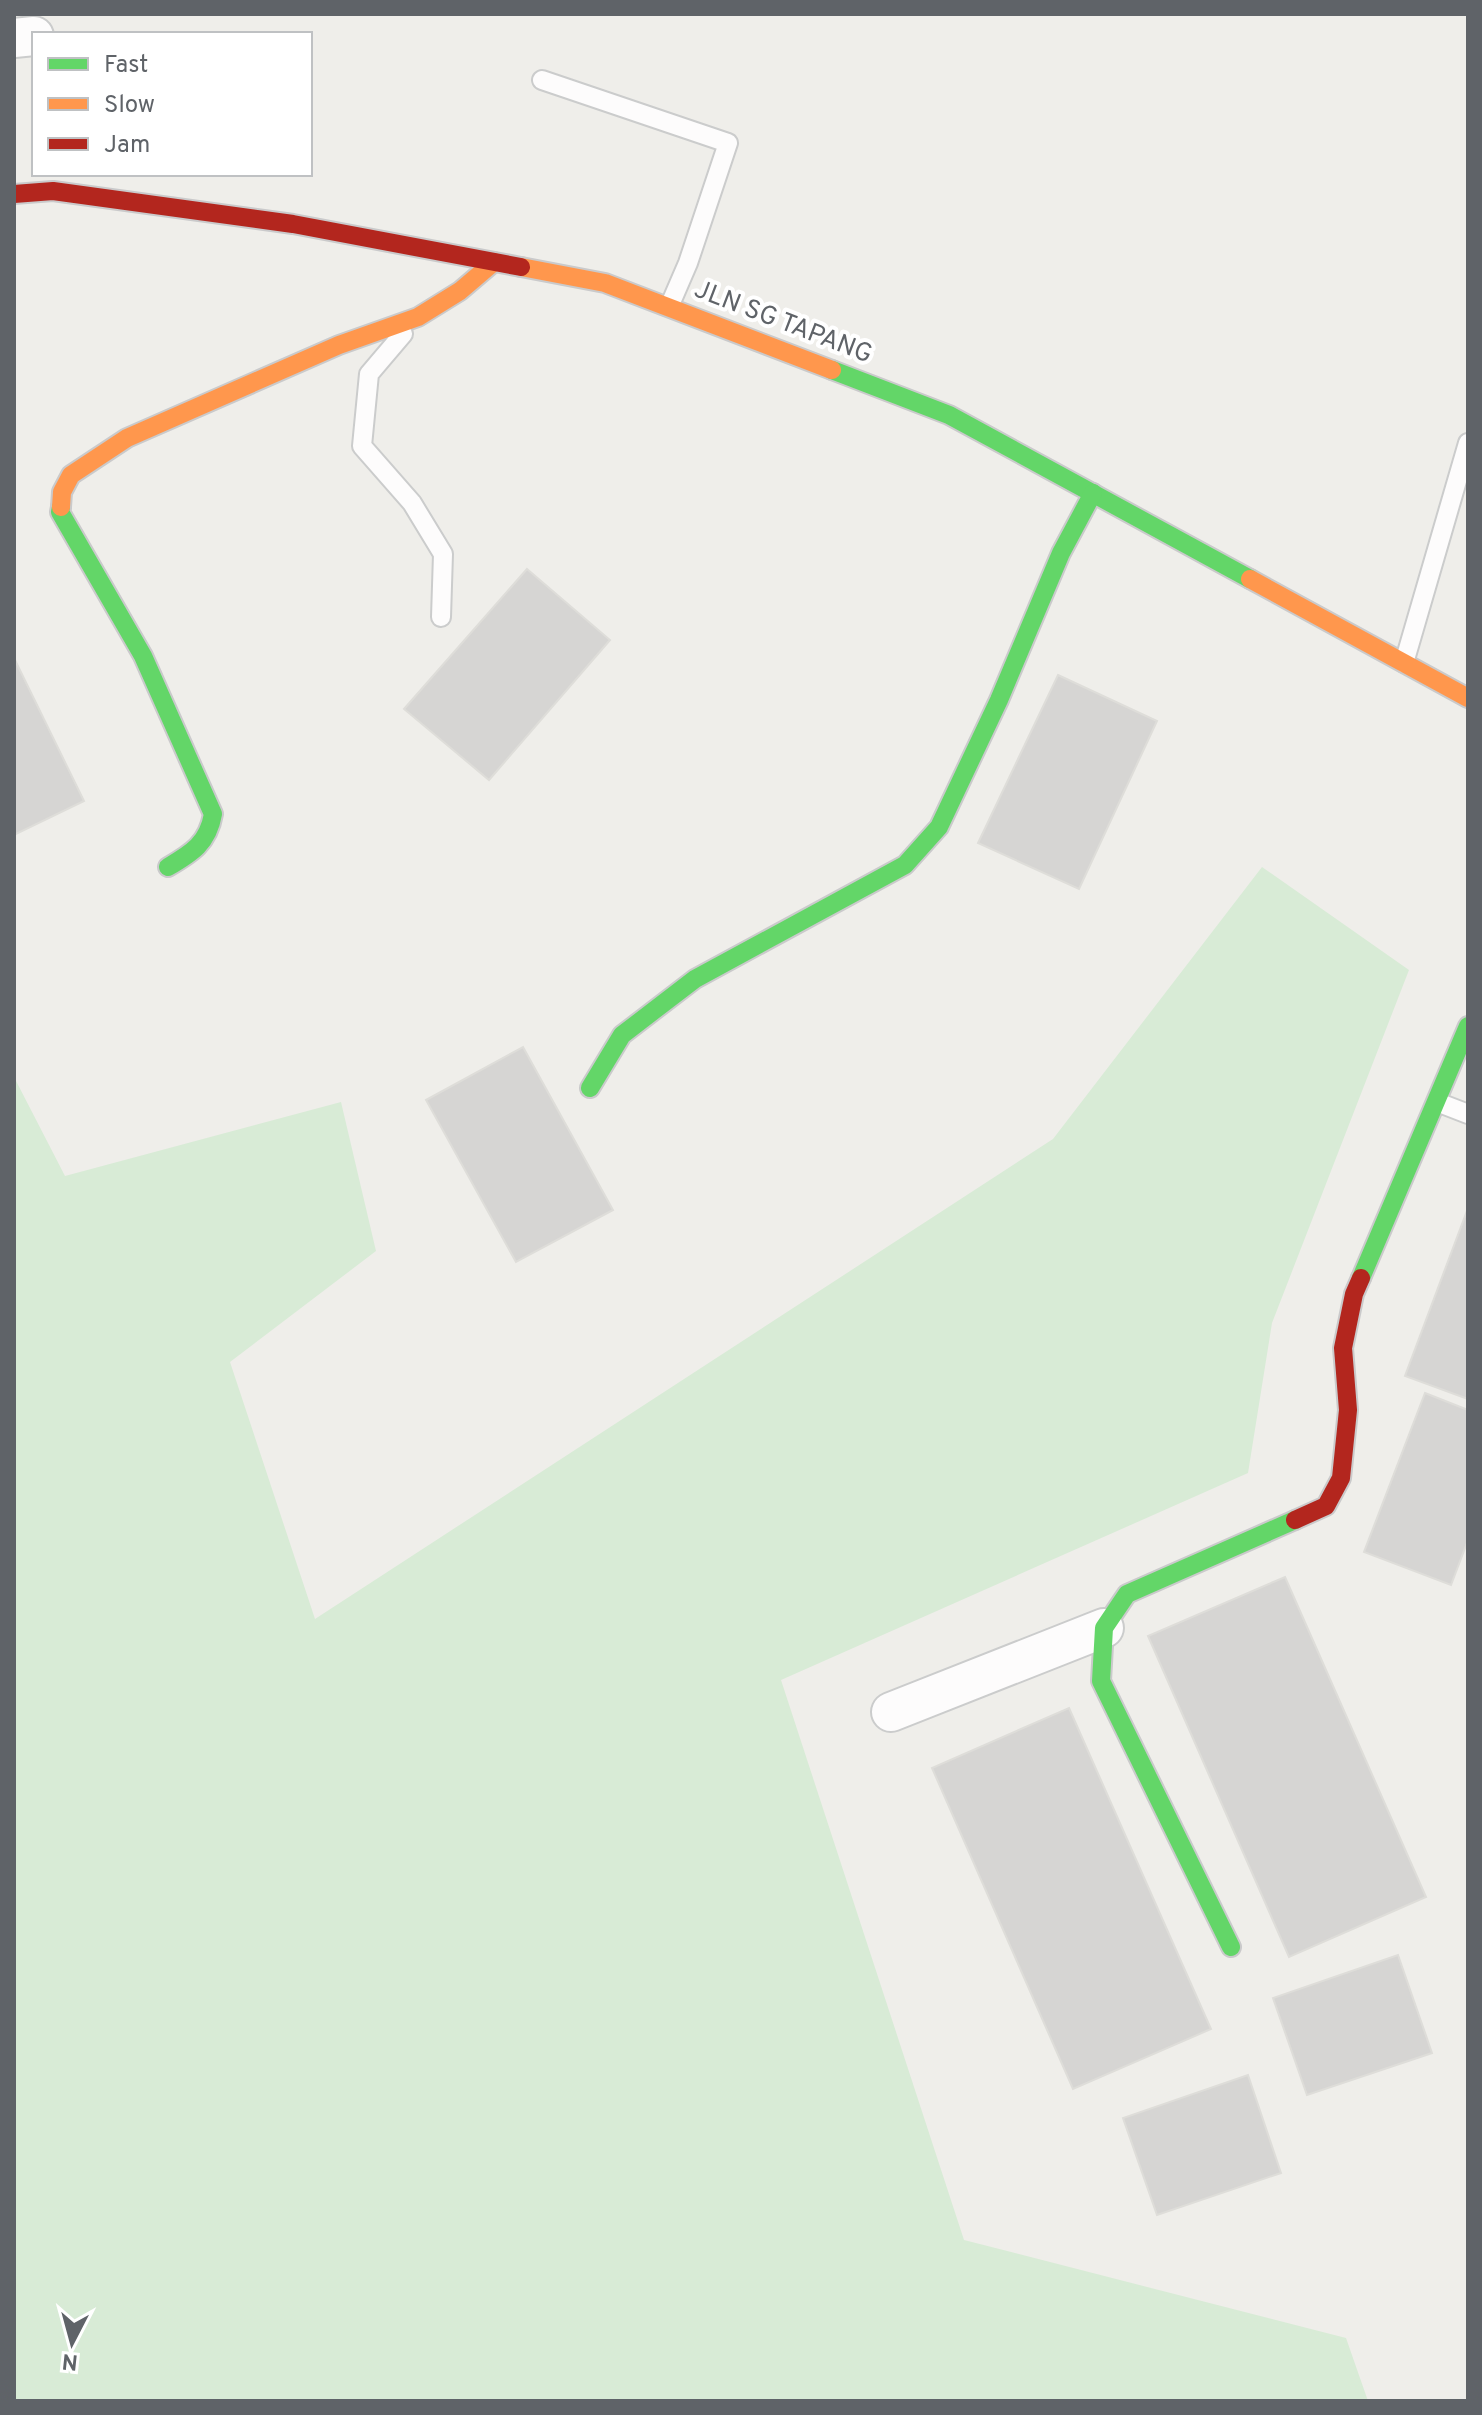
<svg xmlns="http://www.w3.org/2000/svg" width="1482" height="2415" font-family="Overpass,sans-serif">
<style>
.green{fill:#d8ebd6}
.building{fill:#d6d5d3;stroke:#deddd9;stroke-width:2}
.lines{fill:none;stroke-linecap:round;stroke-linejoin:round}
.lane-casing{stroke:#cbcccc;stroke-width:22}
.street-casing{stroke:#cbcccc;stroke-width:42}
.fast-casing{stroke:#cacacb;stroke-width:22}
.slow-casing{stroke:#cacacb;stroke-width:22}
.jam-casing{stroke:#cacacb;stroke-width:22}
.lane{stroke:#fdfcfc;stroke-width:18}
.street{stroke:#fdfcfc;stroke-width:38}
.fast{stroke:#63d668;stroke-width:18}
.slow{stroke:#ff974d;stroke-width:18}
.jam{stroke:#b3261e;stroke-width:18}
.labels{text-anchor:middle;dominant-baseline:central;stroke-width:8;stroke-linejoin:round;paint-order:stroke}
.street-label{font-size:26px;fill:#5f6368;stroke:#fff}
</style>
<rect width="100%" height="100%" fill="#efeeea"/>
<polygon class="green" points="1262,867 1409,970 1272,1323 1248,1473 781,1680 964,2240 1346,2338 1368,2401 14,2401 14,1077 65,1176 341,1102 376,1251 230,1362 315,1619 1053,1139"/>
<g class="building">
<polygon points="527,569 610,640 489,780 404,709"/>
<polygon points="14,658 84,801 14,835"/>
<polygon points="1058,675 1157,721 1079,889 978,843"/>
<polygon points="523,1047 613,1210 516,1262 426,1100"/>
<polygon points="1468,1208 1468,1399 1405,1376"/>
<polygon points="1425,1393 1468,1410 1468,1540 1451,1585 1364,1552"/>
<polygon points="1285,1577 1426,1897 1289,1957 1148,1636"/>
<polygon points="1069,1708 1211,2029 1073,2089 932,1768"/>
<polygon points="1398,1955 1432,2053 1307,2095 1273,1998"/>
<polygon points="1248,2075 1281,2173 1157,2215 1123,2118"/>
</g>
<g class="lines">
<defs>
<g id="lane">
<polyline points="542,80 728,143 688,263 669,307"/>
<polyline points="403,334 369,374 362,446 412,503 443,554 441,617"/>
<polyline points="1404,663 1468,443"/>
<polyline points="1437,1102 1468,1114"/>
</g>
<g id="street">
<polyline points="14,38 34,36"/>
<polyline points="891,1712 1104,1628"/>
</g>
<g id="fast">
<polyline points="832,370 949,415 1250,579"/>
<path d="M61,507L60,512L143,656L213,814C208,843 192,853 168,867"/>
<polyline points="590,1088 622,1035 695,979 905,865 939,827 999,700 1061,553 1093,493"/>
<polyline points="1361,1278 1468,1026"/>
<polyline points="1231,1947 1101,1681 1104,1628 1127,1594 1295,1520"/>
</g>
<g id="slow">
<polyline points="521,267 605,283 832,370"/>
<polyline points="61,507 62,492 71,475 127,438 339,345 418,317 460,291 494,262"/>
<polyline points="1250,579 1468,698"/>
</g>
<g id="jam">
<polyline points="14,194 53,191 293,224 521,267"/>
<polyline points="1295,1520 1326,1506 1341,1478 1348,1410 1343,1348 1354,1294 1361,1278"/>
</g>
</defs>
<use href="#lane" class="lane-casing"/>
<use href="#street" class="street-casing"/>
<use href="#fast" class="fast-casing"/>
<use href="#slow" class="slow-casing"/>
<use href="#jam" class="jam-casing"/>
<use href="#lane" class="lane"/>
<use href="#street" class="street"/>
<use href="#fast" class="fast"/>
<use href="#slow" class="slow"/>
<use href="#jam" class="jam"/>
</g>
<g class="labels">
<g class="street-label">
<text transform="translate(783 323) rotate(21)">JLN SG TAPANG</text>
</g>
</g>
<rect width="1482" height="2415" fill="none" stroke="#5f6368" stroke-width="32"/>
<rect x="32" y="32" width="280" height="144" fill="#ffffff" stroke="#bfc1c3" stroke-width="2"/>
<rect x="48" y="58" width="40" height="12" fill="#63d668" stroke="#bfc1c3" stroke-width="2"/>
<text x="104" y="72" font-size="24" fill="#5f6368">Fast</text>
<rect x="48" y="98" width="40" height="12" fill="#ff974d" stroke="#bfc1c3" stroke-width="2"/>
<text x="104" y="112" font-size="24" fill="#5f6368">Slow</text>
<rect x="48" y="138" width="40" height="12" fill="#b3261e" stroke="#bfc1c3" stroke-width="2"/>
<text x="104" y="152" font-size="24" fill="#5f6368">Jam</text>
<g transform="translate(72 2343) rotate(186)" stroke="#ffffff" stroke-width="6" paint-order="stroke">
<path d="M0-6L14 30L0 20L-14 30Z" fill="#5f6368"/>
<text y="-12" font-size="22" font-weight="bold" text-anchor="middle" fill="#5f6368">N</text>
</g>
</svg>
